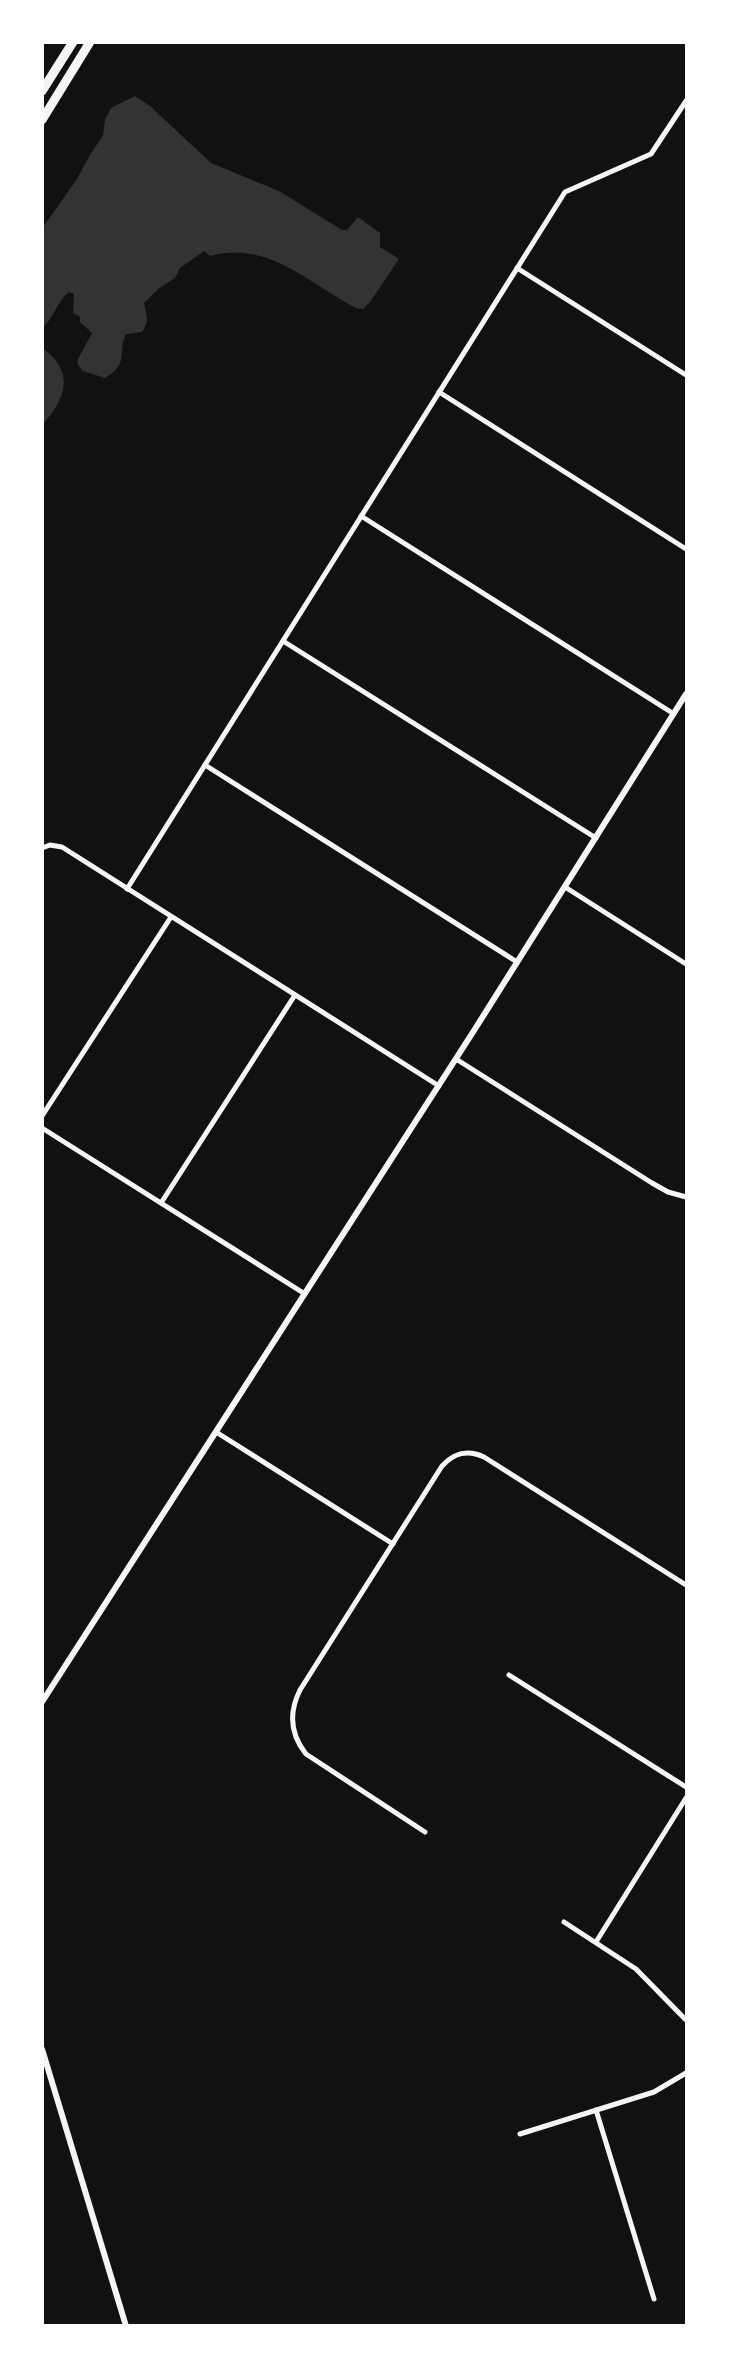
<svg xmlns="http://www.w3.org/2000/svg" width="729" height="2368" font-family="'Space Grotesk',sans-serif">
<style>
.water{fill:#333}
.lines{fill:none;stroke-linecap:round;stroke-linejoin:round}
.minor{stroke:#f5f5f5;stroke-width:5}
.tertiary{stroke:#f5f5f5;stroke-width:6}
.motorway{stroke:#f5f5f5;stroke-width:9}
</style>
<rect width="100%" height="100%" fill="#111"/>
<g class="water">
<path d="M135,96L150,106L211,163L279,191L342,230H347L358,217L380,233V247L399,259L370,302L363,309L356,308C308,283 268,240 210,256L204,251L180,268L175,278L158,289L144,303C146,314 150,321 142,332L126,334C117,350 130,364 105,378L83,371L78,365V359L92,333L80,322V317L73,313L74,294L69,292C57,301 54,318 43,327V227L77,179L90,155L103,135L105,120L111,108Z"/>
<path d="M43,348C75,373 66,398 43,424Z"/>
</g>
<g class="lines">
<g class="minor">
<polyline points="517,268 686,375"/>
<polyline points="439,392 686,549"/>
<polyline points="361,516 674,714"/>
<polyline points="283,641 596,838"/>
<polyline points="205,765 517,962"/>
<polyline points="42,848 50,845 62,847 439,1086"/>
<polyline points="565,887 686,964"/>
<polyline points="127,889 565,192 651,154 686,101"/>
<polyline points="456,1059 652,1183 668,1192 686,1197"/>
<polyline points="42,1116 171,917"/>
<polyline points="42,1128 305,1294"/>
<polyline points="161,1203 295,995"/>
<polyline points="216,1432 393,1544"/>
<polyline points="509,1675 686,1787"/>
<path d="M425,1832L306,1754C290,1734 289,1712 300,1690L442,1466C454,1453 467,1449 484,1457L686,1585"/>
<polyline points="564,1922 636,1969 686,2020"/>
<polyline points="596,1942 686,1798"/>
<polyline points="596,2110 654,2299"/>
<polyline points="520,2134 654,2092 686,2073"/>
</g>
<g class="tertiary">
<polyline points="42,1702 475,1029 686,694"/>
<polyline points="42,2049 126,2326"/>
</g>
<g class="motorway">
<polyline points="42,91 73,42"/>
<polyline points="42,120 90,42"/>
</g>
</g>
<rect width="729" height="2368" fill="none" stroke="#ffffff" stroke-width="88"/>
</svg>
